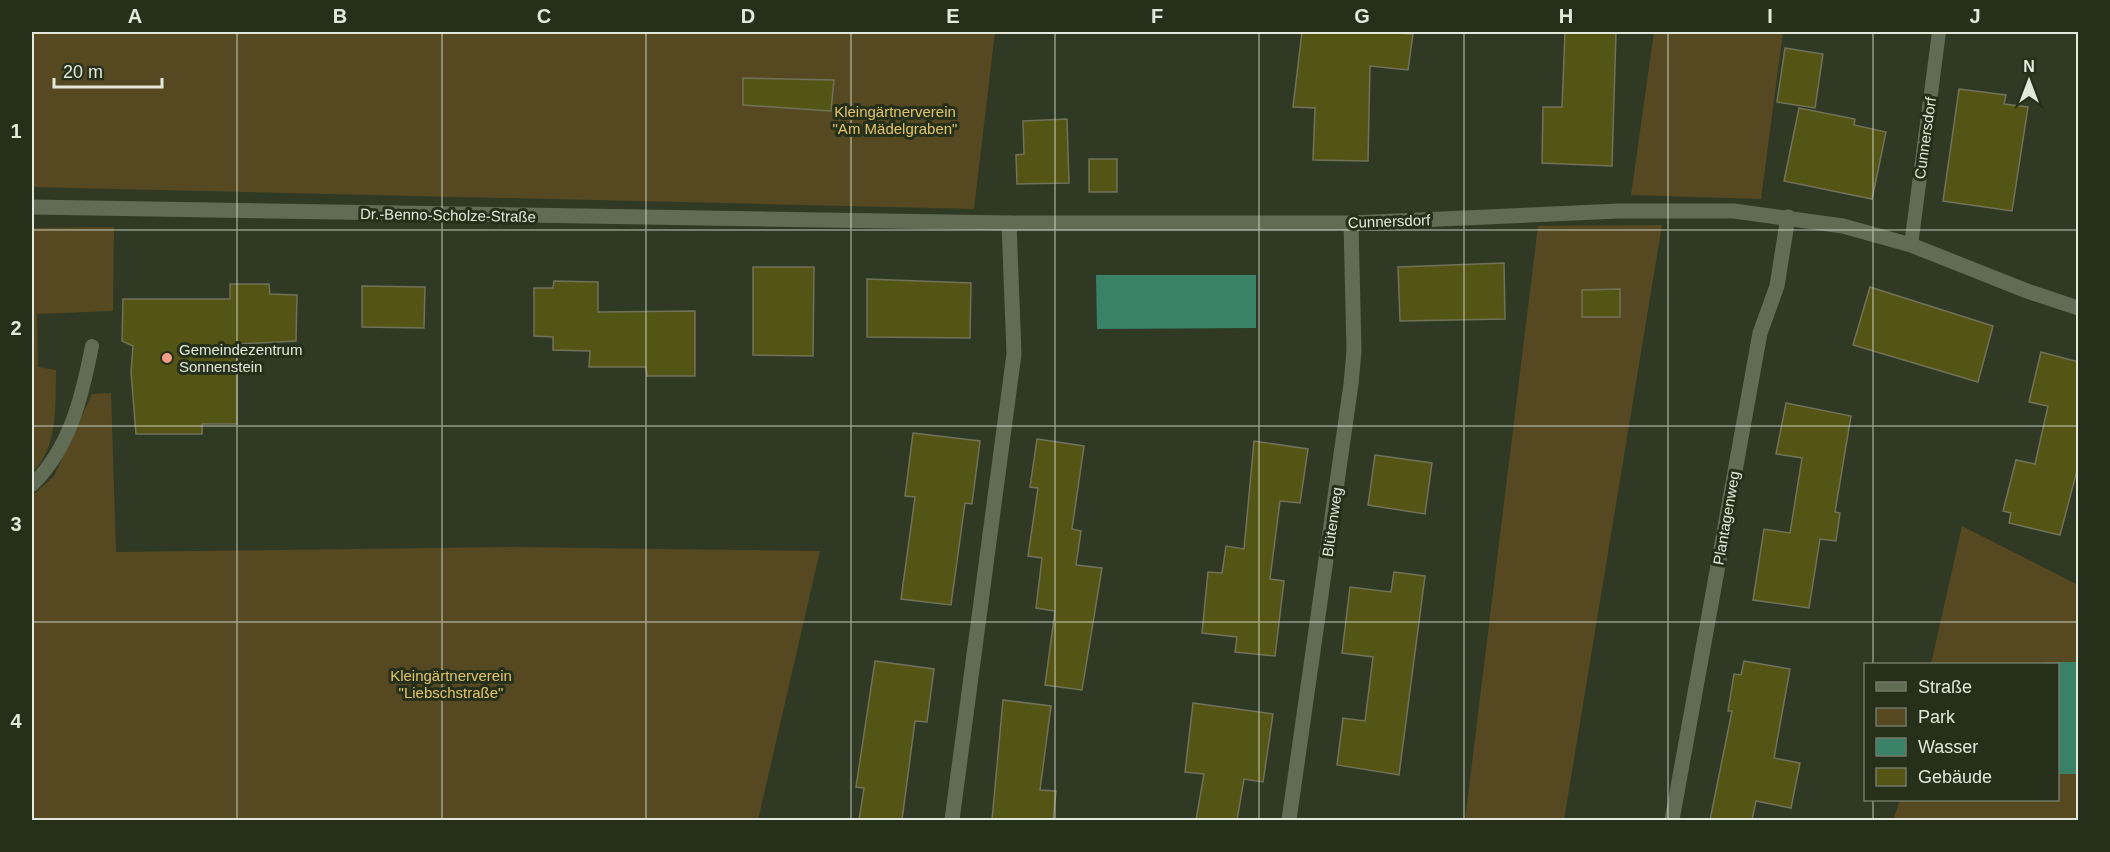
<svg xmlns="http://www.w3.org/2000/svg" width="2110" height="852" font-family="Helvetica,sans-serif">
<style>
.green{fill:#564922}
.water{fill:#398268}
.building{fill:#545514;stroke:#717259;stroke-width:1.5}
.lines{fill:none;stroke-linecap:round;stroke-linejoin:round}
.lane{stroke:#616c55;stroke-width:14}
.street{stroke:#616c55;stroke-width:15}
.grid{fill:none;stroke:#e2e9db;stroke-width:1.5;stroke-opacity:0.55}
.poi-dot{fill:#f49e88;stroke:#252f1a;stroke-width:2}
.labels{text-anchor:middle;dominant-baseline:central;stroke-width:6;stroke-linejoin:round;paint-order:stroke}
.park-label{font-size:15px;fill:#e2c56b;stroke:#252f1a}
.street-label{font-size:15px;fill:#e2e9db;stroke:#252f1a}
.poi-label{font-size:15px;fill:#e2e9db;stroke:#252f1a;text-anchor:start}
.neatline{fill:none;stroke:#e2e9db;stroke-width:2}
.grid-label{font-size:20px;text-anchor:middle;font-weight:bold;fill:#e2e9db}
</style>
<rect width="100%" height="100%" fill="#2f3924"/>
<g class="green">
<polygon points="32,32 995,32 974,209 32,187"/>
<polygon points="1654,32 1783,32 1761,199 1631,195"/>
<polygon points="1662,225 1564,820 1465,820 1538,226"/>
<path d="M114,227L113,311L37,314L38,367L56,370C55,406 59,446 32,473V228Z"/>
<polygon points="111,393 116,552 513,547 820,551 758,820 32,820 32,496 54,476 92,394"/>
<polygon points="1962,526 2078,585 2078,820 1893,820 1900,800 2058,800 2058,664 1931,664"/>
</g>
<g class="water">
<polygon points="1096,275 1256,275 1256,328 1097,329"/>
<polygon points="2047,662 2078,662 2078,774 2058,774 2058,664 2039,664"/>
</g>
<g class="building">
<polygon points="1302,32 1386,32 1413,34 1408,70 1370,66 1368,161 1313,160 1315,108 1293,107"/>
<polygon points="1565,32 1616,32 1612,166 1542,163 1543,107 1562,107"/>
<polygon points="1785,48 1823,54 1815,108 1777,102"/>
<polygon points="743,78 834,80 831,111 743,105"/>
<polygon points="1959,89 2006,95 2004,104 2028,107 2012,211 1943,201"/>
<polygon points="1799,108 1855,119 1854,125 1886,132 1872,199 1784,181"/>
<polygon points="1067,119 1069,183 1017,184 1016,155 1024,154 1023,121"/>
<rect x="1089" y="159" width="28" height="33"/>
<polygon points="1504,263 1505,319 1400,321 1398,267"/>
<polygon points="753,267 814,267 813,356 753,355"/>
<polygon points="867,279 971,283 970,338 867,337"/>
<polygon points="554,281 598,282 598,312 695,311 695,376 647,376 646,367 589,367 590,351 553,350 553,337 534,336 534,288 553,288"/>
<polygon points="230,284 269,284 270,294 297,295 296,341 237,344 237,424 202,424 202,434 136,434 131,372 133,346 122,341 123,299 230,299"/>
<polygon points="362,286 425,287 424,328 362,327"/>
<polygon points="1870,287 1993,326 1978,382 1853,345"/>
<polygon points="1620,289 1620,317 1582,317 1582,290"/>
<polygon points="2041,352 2079,362 2079,463 2060,535 2009,523 2011,513 2003,511 2016,460 2035,464 2048,406 2029,402"/>
<polygon points="1786,403 1851,416 1835,512 1840,513 1836,541 1820,539 1809,608 1753,600 1764,529 1790,533 1802,458 1776,454"/>
<polygon points="913,433 980,441 972,504 965,503 951,605 901,599 915,497 905,496"/>
<polygon points="1037,439 1084,446 1072,529 1081,531 1076,565 1102,568 1082,690 1045,685 1055,611 1036,608 1042,558 1028,556 1038,488 1030,487"/>
<polygon points="1254,441 1308,449 1300,503 1280,501 1270,579 1284,581 1275,656 1235,652 1237,637 1202,633 1208,572 1222,573 1226,546 1244,549"/>
<polygon points="1375,455 1432,463 1425,514 1368,505"/>
<polygon points="1394,572 1425,576 1399,775 1337,765 1343,718 1365,721 1373,657 1342,653 1350,587 1391,592"/>
<polygon points="875,661 934,669 927,722 915,721 902,820 859,820 864,788 856,787"/>
<polygon points="1744,661 1790,669 1774,758 1800,763 1791,808 1756,801 1752,820 1710,820 1732,711 1728,711 1734,674 1741,675"/>
<polygon points="1003,700 1051,706 1040,790 1056,791 1053,820 992,820"/>
<polygon points="1193,703 1273,714 1263,782 1244,779 1237,820 1196,820 1204,774 1185,772"/>
</g>
<g class="lines">
<g class="lane">
<polyline points="1911,245 1939,32"/>
<path d="M32,485C70,448 82,397 92,346"/>
</g>
<g class="street">
<polyline points="32,207 1009,223 1351,223 1619,211 1734,211 1843,226 1911,245 2027,291 2078,308"/>
<polyline points="952,820 1014,354 1009,223"/>
<polyline points="1289,820 1351,384 1354,351 1351,223"/>
<polyline points="1672,820 1760,333 1777,286 1788,217"/>
</g>
</g>
<path class="grid" d="M237,32V820M442,32V820M646,32V820M851,32V820M1055,32V820M1259,32V820M1464,32V820M1668,32V820M1873,32V664M32,230H2078M32,426H2078M32,622H2078M1873,800V820"/>
<circle class="poi-dot" cx="167" cy="358" r="6"/>
<g class="labels">
<g class="park-label">
<text x="895" y="111">Kleingärtnerverein<tspan x="895" dy="17">"Am Mädelgraben"</tspan></text>
<text x="451" y="675">Kleingärtnerverein<tspan x="451" dy="17">"Liebschstraße"</tspan></text>
</g>
<g class="street-label">
<text transform="translate(1925 138) rotate(-82)">Cunnersdorf</text>
<text transform="translate(448 215) rotate(1)">Dr.-Benno-Scholze-Straße</text>
<text transform="translate(1389 221) rotate(-2)">Cunnersdorf</text>
<text transform="translate(1726 518) rotate(-80)">Plantagenweg</text>
<text transform="translate(1332 522) rotate(-82)">Blütenweg</text>
</g>
<g class="poi-label">
<text x="179" y="349">Gemeindezentrum<tspan x="179" dy="17">Sonnenstein</tspan></text>
</g>
</g>
<rect width="2110" height="852" fill="none" stroke="#252f1a" stroke-width="66"/>
<rect x="1864" y="663" width="195" height="138" fill="#252f1a" stroke="#717967" stroke-width="1.5"/>
<rect x="1876" y="682" width="30" height="9" fill="#616c55" stroke="#717967" stroke-width="1.5"/>
<text x="1918" y="693" font-size="18" fill="#e2e9db">Straße</text>
<rect x="1876" y="708" width="30" height="18" fill="#564922" stroke="#717967" stroke-width="1.5"/>
<text x="1918" y="723" font-size="18" fill="#e2e9db">Park</text>
<rect x="1876" y="738" width="30" height="18" fill="#398268" stroke="#717967" stroke-width="1.5"/>
<text x="1918" y="753" font-size="18" fill="#e2e9db">Wasser</text>
<rect x="1876" y="768" width="30" height="18" fill="#545514" stroke="#717967" stroke-width="1.5"/>
<text x="1918" y="783" font-size="18" fill="#e2e9db">Gebäude</text>
<g transform="translate(2029 81)" stroke="#252f1a" stroke-width="4.5" paint-order="stroke">
<path d="M0-4.5L10 22L0 15L-10 22Z" fill="#e2e9db"/>
<text y="-9" font-size="16" font-weight="bold" text-anchor="middle" fill="#e2e9db">N</text>
</g>
<path d="M54 78v9h108v-9" fill="none" stroke="#e2e9db" stroke-width="3"/>
<text x="63" y="78" font-size="18" fill="#e2e9db" stroke="#252f1a" stroke-width="4.5" paint-order="stroke">20 m</text>
<rect x="33" y="33" width="2044" height="786" class="neatline"/>
<g class="grid-label">
<text x="135" y="23">A</text>
<text x="340" y="23">B</text>
<text x="544" y="23">C</text>
<text x="748" y="23">D</text>
<text x="953" y="23">E</text>
<text x="1157" y="23">F</text>
<text x="1362" y="23">G</text>
<text x="1566" y="23">H</text>
<text x="1770" y="23">I</text>
<text x="1975" y="23">J</text>
<text x="16" y="138">1</text>
<text x="16" y="335">2</text>
<text x="16" y="531">3</text>
<text x="16" y="728">4</text>
</g>
</svg>
